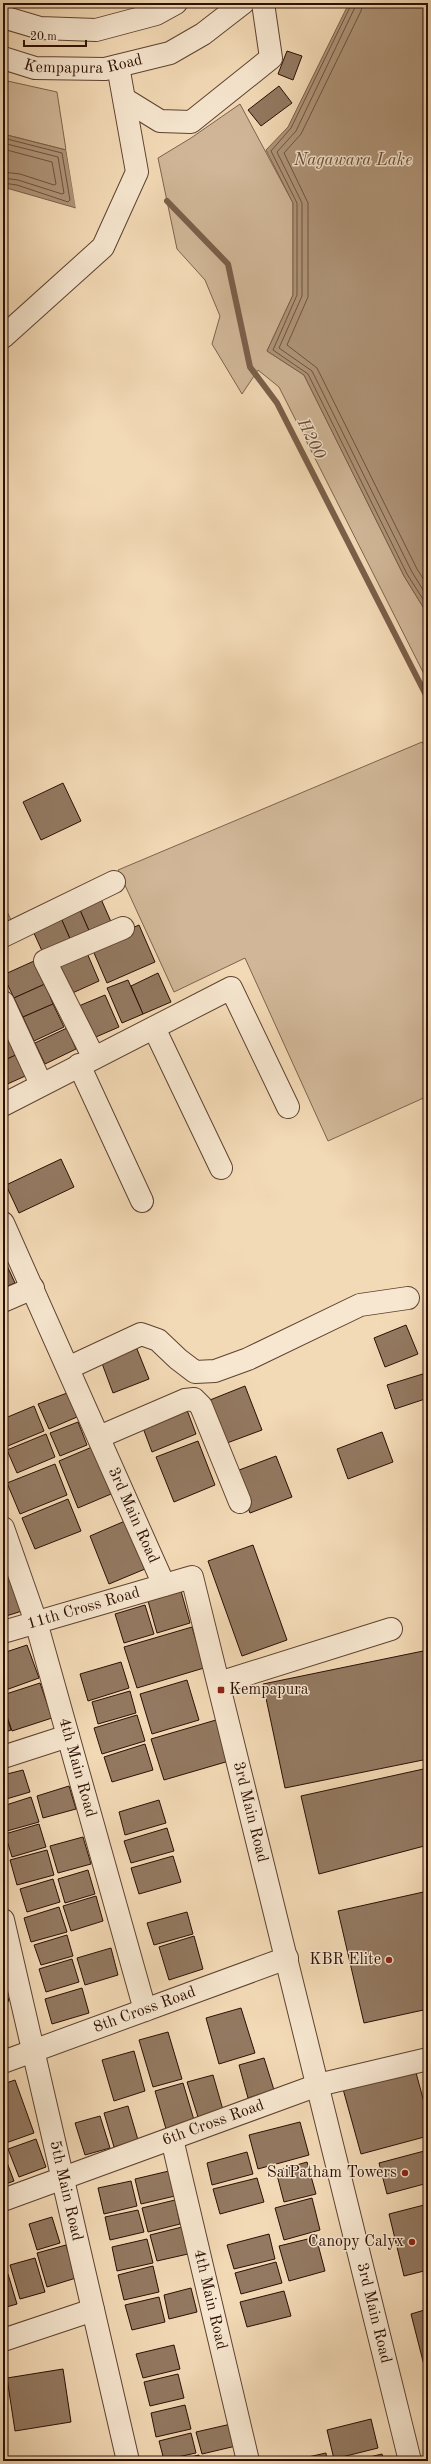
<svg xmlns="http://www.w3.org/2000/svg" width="431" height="2464" font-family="'Old Standard TT',serif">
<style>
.green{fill:#d1b798;stroke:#7e634e}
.water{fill:#af9579;stroke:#7b5f4a}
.pier{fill:#f3dab6}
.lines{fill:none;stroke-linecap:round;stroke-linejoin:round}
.shore{stroke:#6e523e;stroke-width:1}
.stream{stroke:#7b5f4a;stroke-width:6}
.building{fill:#937961;stroke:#2c0f04}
.minor-casing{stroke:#5e4230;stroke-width:24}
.minor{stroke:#f7e7d0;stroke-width:22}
.poi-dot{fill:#8f2418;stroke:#f7e7d0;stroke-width:1.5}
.labels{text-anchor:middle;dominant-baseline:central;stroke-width:3;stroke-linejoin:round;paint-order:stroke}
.street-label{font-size:16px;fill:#2c0f04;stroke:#f7e7d0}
.poi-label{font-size:16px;fill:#2c0f04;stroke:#f7e7d0;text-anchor:end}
.water-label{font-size:17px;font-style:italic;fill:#674b39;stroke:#f7e7d0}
</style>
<rect width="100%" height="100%" fill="#f3dab6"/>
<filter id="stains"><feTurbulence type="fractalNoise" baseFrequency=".005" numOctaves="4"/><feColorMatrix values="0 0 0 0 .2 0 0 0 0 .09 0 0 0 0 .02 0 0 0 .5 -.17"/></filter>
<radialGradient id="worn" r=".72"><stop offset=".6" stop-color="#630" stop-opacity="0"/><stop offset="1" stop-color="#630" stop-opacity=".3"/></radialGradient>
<g class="green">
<polygon points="3,80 57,92 66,150 3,134"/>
<polygon points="240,104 293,203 293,295 267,351 304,375 404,576 428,615 428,682 279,387 258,370 242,394 212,344 220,316 205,280 177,249 158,158 191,138"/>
<polygon points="422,742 428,751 428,1096 328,1141 245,958 174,992 118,870"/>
<polygon points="3,903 11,920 3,924"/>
</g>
<g class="water">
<polygon points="349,3 428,3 428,615 404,576 304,375 267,351 293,295 293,203 266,150 288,127"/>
<polygon points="3,134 66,150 76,208 3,187"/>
</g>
<polygon class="pier" points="66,148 68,150 78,208 76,210"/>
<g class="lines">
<g class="shore">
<polyline points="352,3 291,128 271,151 297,203 297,295 273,350 308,374 407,574 428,607"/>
<polyline points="357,3 296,131 277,152 302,203 302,296 279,348 312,371 412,572 428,598"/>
<polyline points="363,3 361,11 301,134 284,153 308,203 308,297 287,345 317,368 417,569 428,586"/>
<polyline points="3,138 62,153 70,200 68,202 17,185 3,183"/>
<polyline points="3,143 58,157 64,193 62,194 18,180 3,178"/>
<polyline points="3,149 52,162 56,184 54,185 20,174 3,172"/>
</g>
<polyline class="stream" points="167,201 228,264 250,367 277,403 428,699"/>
</g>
<g class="building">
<polygon points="287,51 302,56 293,80 278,74"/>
<polygon points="279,86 292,103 261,126 248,110"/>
<polygon points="63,783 81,821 41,840 23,802"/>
<polygon points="101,899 112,924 90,933 80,910"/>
<polygon points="80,910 90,933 71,941 61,918"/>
<polygon points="61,918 71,941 43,953 33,931"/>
<polygon points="139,925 155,962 107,983 91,946"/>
<polygon points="84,946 99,981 68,995 53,960"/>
<polygon points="34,961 45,984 14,998 3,975"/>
<polygon points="158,973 171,1002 143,1014 131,986"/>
<polygon points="128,980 143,1014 122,1023 107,988"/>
<polygon points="45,984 53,1004 23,1017 14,998"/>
<polygon points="105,995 119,1027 89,1040 74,1008"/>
<polygon points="53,1004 64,1027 34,1041 23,1017"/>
<polygon points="67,1028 76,1049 45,1064 35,1043"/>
<polygon points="12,1029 22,1052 3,1061 3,1033"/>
<polygon points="22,1052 32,1073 3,1086 3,1061"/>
<polygon points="61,1159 74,1187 19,1213 6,1185"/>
<polygon points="3,1257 15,1283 3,1288"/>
<polygon points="406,1325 418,1354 385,1367 374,1338"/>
<polygon points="135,1344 149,1379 113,1393 100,1358"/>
<polygon points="426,1373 428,1380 428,1398 395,1409 387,1385"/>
<polygon points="245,1386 262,1430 227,1443 210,1400"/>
<polygon points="67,1393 77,1417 49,1429 38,1404"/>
<polygon points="34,1406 44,1431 3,1448 3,1419"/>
<polygon points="187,1410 196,1434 152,1452 143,1428"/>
<polygon points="78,1422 87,1445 60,1456 50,1433"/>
<polygon points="382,1432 393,1462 348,1479 337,1449"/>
<polygon points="46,1434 55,1457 17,1473 7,1450"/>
<polygon points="198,1441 215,1485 174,1502 156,1457"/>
<polygon points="92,1447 111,1494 78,1508 59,1461"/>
<polygon points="276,1456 292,1497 250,1513 234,1472"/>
<polygon points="55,1464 67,1495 20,1514 7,1483"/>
<polygon points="68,1499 81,1531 35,1549 22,1518"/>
<polygon points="125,1521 145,1569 109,1584 90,1536"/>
<polygon points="253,1545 287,1640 242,1656 208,1561"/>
<polygon points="9,1576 22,1611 3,1617 3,1578"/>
<polygon points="181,1591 190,1623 157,1633 148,1601"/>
<polygon points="145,1605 154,1634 124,1643 115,1614"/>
<polygon points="192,1627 204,1668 137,1688 124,1647"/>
<polygon points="27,1645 39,1678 3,1691 3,1653"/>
<polygon points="428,1650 428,1759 285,1788 263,1684"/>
<polygon points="121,1662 129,1688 88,1701 80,1674"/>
<polygon points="187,1680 199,1720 152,1734 140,1694"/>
<polygon points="40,1683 52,1718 12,1731 3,1705 3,1695"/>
<polygon points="130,1691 136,1713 98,1724 92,1702"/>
<polygon points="3,1705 11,1730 3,1733"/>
<polygon points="137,1715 145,1741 102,1754 94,1728"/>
<polygon points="216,1720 229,1761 164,1780 151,1739"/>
<polygon points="145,1744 153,1770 112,1782 104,1757"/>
<polygon points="428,1768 428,1845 319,1874 301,1796"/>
<polygon points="23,1770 30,1792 3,1800 3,1775"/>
<polygon points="69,1786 76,1809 43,1818 37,1796"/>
<polygon points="31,1797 39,1822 7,1831 3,1816 3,1806"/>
<polygon points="159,1800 166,1823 125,1835 119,1812"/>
<polygon points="39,1824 46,1847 12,1857 5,1834"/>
<polygon points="167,1828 174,1851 131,1863 124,1841"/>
<polygon points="83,1837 91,1864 58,1873 50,1846"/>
<polygon points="47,1850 54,1875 17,1885 10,1860"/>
<polygon points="173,1856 181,1882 139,1894 131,1868"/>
<polygon points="88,1870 95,1894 65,1903 58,1879"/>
<polygon points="53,1879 60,1902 27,1912 20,1889"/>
<polygon points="428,1891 428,2009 364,2023 338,1911"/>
<polygon points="96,1896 103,1921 71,1931 63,1906"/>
<polygon points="59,1907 67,1932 31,1942 24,1918"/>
<polygon points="187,1912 193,1934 154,1945 147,1923"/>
<polygon points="67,1935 73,1956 41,1965 34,1945"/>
<polygon points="194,1936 203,1969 169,1980 159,1947"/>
<polygon points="111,1948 118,1975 85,1985 77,1958"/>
<polygon points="72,1959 79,1982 46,1992 39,1969"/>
<polygon points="3,1983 9,2001 3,2003"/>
<polygon points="82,1988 89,2013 52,2024 45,1999"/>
<polygon points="241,2008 255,2053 219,2064 206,2018"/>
<polygon points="168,2032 182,2079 153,2087 139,2040"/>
<polygon points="134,2051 145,2091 114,2101 102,2060"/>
<polygon points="264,2058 274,2090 248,2098 239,2065"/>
<polygon points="415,2069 428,2117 428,2136 361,2154 343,2089"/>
<polygon points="213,2075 223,2110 198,2117 187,2082"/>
<polygon points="15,2080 34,2133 3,2144 3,2084"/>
<polygon points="183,2083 194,2120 166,2129 155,2091"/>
<polygon points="128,2106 138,2140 114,2147 104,2113"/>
<polygon points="100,2116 110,2148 85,2155 75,2123"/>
<polygon points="300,2122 309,2155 258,2169 249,2135"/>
<polygon points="36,2139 46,2167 19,2177 8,2149"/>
<polygon points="428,2150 428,2183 387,2194 379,2163"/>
<polygon points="3,2152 14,2181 3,2185"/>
<polygon points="247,2152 253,2174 212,2185 207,2163"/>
<polygon points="307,2162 316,2194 284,2202 276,2171"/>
<polygon points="169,2171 175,2196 141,2204 135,2179"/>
<polygon points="257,2178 264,2202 220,2214 213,2189"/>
<polygon points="131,2181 137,2206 104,2214 98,2188"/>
<polygon points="312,2198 320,2230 284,2240 275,2208"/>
<polygon points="175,2200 180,2224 148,2232 142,2208"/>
<polygon points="428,2204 428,2270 404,2276 389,2214"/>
<polygon points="138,2210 144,2232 110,2240 105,2217"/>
<polygon points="52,2217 60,2243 37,2250 29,2224"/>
<polygon points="182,2227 188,2254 157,2261 150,2235"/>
<polygon points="269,2234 275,2259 234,2269 227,2245"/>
<polygon points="316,2237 325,2271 289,2281 279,2246"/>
<polygon points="147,2239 153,2263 117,2271 112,2247"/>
<polygon points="66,2245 76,2278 47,2287 37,2253"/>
<polygon points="35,2258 45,2292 20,2299 10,2265"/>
<polygon points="276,2262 282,2283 241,2294 235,2273"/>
<polygon points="153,2266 159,2292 124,2300 118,2275"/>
<polygon points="8,2274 17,2304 3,2308 3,2275"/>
<polygon points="191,2288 197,2312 169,2319 164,2295"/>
<polygon points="284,2291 291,2316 247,2327 240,2302"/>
<polygon points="159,2297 165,2322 132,2330 125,2305"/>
<polygon points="428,2309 428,2373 426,2373 411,2314"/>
<polygon points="174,2345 180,2369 143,2378 136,2354"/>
<polygon points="63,2369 71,2422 15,2431 7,2378"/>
<polygon points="178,2374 184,2398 150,2406 144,2382"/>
<polygon points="185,2405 191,2429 156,2437 151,2413"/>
<polygon points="371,2419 378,2448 334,2459 327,2430"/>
<polygon points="231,2424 236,2446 202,2454 196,2432"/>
<polygon points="191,2433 196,2453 164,2460 159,2441"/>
<polygon points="326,2453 327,2461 290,2461"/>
<polygon points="382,2454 384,2461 353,2461"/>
<polygon points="199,2455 200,2461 174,2461"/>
</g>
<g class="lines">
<defs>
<g id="minor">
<polyline points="3,17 40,28 96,30 156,14 176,3"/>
<path id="s1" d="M3,58L35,68L105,69L170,53L203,34L243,3"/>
<polyline points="126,100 160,121 191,122 271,58 263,3"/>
<polyline points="3,337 103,247 137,172 118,66"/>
<polyline points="3,936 114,882"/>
<polyline points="3,1002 41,1084"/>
<polyline points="154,1028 221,1168"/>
<polyline points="94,1058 45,961 123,928"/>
<polyline points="79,1065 142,1201"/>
<polyline points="3,1105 231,988 288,1107"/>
<path id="s2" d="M3,1223L164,1585"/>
<polyline points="3,1301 33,1288"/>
<polyline points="68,1368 141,1334 158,1340 178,1359 195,1372 215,1371 248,1359 360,1305 408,1298"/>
<polyline points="99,1437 185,1400 194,1399 201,1406 240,1502"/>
<path id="s3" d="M3,1528L36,1622L145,2010"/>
<path id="s4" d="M3,1632L192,1577L410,2461"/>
<polyline points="219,1683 391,1629"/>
<polyline points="3,1757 68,1736"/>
<path id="s5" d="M3,1920L128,2461"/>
<path id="s6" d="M3,2062L287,1958"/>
<path id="s7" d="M172,2139L248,2461"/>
<path id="s8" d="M3,2200L318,2085L428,2059"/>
<polyline points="3,2340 93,2310"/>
</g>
</defs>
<use href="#minor" class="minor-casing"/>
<use href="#minor" class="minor"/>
</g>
<g class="poi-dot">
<rect x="217" y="1686" width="8" height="8" rx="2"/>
<circle cx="389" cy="1960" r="4"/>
<circle cx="405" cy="2173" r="4"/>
<circle cx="412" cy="2242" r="4"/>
</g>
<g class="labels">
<g class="street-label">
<text stroke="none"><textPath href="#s1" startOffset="82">Kempapura Road</textPath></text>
<text stroke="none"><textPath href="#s2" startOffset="320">3rd Main Road</textPath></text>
<text stroke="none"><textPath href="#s4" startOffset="84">11th Cross Road</textPath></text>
<text stroke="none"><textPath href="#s3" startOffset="251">4th Main Road</textPath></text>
<text stroke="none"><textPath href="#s4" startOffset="439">3rd Main Road</textPath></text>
<text stroke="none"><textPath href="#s6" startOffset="151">8th Cross Road</textPath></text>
<text stroke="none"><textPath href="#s8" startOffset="224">6th Cross Road</textPath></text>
<text stroke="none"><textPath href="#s5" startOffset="278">5th Main Road</textPath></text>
<text stroke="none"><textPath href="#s7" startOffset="165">4th Main Road</textPath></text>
<text stroke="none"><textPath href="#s4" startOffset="955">3rd Main Road</textPath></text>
</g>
<g class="poi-label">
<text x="229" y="1690" text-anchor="start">Kempapura</text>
<text x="381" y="1960">KBR Elite</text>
<text x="397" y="2173">SaiPatham Towers</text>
<text x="404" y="2242">Canopy Calyx</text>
</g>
<g class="water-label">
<text x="353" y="160">Nagawara Lake</text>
<text transform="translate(311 439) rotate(63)">H200</text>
</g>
</g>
<rect width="431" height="2464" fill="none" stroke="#f3dab6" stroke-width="16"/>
<rect x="4" y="4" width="423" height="2456" fill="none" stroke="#2c0f04" stroke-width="2"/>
<rect x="8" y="8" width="415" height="2448" fill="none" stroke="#2c0f04"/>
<path d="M24 40v6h62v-6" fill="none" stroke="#2c0f04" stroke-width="2"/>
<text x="30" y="40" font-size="12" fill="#2c0f04" stroke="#f7e7d0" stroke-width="3" paint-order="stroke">20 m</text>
<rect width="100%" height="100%" filter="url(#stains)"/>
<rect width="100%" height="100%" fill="url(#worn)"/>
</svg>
